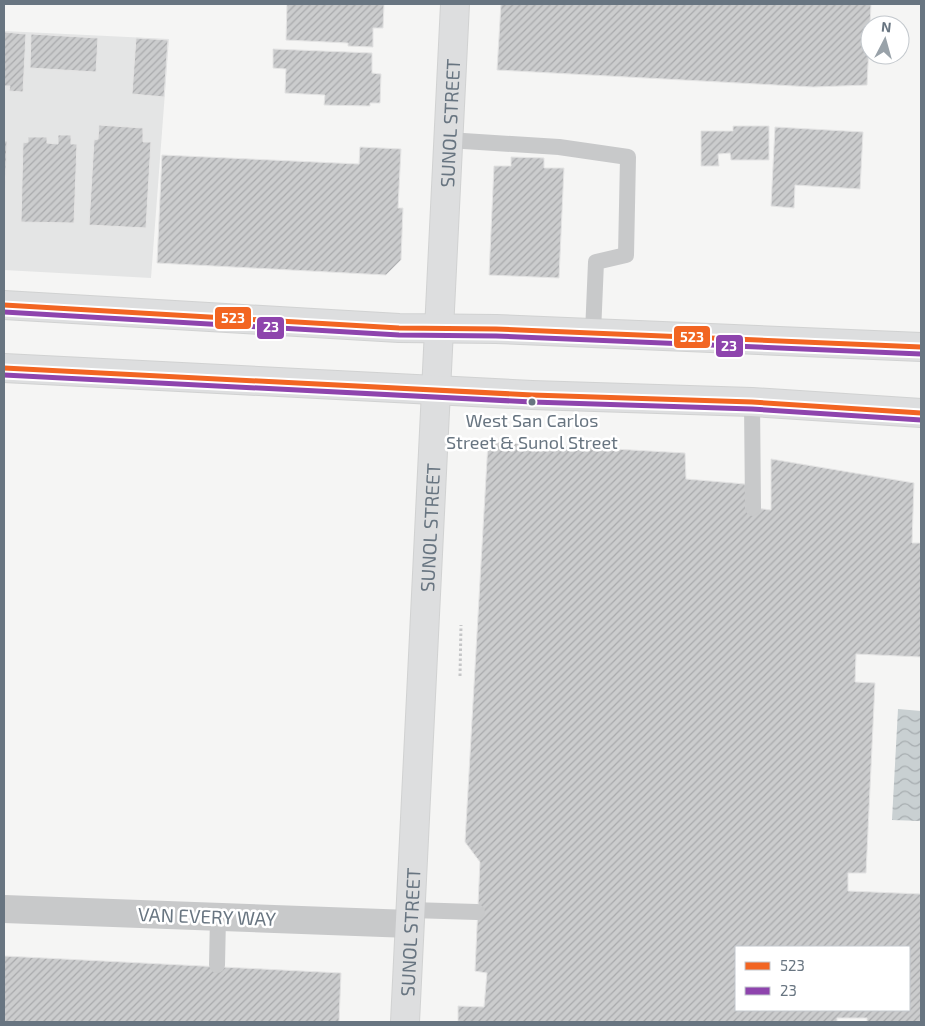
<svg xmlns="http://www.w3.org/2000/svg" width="925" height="1026" font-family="'Exo 2',sans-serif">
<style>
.built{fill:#e4e5e5}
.water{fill:url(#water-waves)}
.building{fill:url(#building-hatch);stroke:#e4e4e4;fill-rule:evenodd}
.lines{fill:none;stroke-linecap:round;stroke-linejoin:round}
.secondary-casing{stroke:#d1d2d2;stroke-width:30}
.primary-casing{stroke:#d1d2d2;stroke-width:30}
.path{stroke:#c5c6c7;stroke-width:3;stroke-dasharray:2.5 2.5;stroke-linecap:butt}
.lane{stroke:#c8c9ca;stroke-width:16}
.street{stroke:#c8c9ca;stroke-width:28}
.secondary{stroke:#dddedf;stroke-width:28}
.primary{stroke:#dddedf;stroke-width:28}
.bus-1-casing{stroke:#fff;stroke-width:9}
.bus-2-casing{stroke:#fff;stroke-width:9}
.bus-1{stroke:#f26522;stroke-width:5}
.bus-2{stroke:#8e44ad;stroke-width:5}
.bus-dot{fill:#687581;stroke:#fff;stroke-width:2}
.labels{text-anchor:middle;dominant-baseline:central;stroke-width:5;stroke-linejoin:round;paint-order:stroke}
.bus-label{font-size:18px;fill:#687581;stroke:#fff}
.street-label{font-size:19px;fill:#687581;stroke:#fff}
.line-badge{stroke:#fff;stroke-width:2}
.badge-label{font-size:14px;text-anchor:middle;font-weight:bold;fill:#fff}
</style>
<defs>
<pattern id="water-waves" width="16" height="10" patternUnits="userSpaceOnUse" patternTransform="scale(1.25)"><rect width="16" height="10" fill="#c9d0d2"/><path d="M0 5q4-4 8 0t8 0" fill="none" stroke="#a7adb0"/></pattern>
<pattern id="building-hatch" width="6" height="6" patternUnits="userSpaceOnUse" patternTransform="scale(1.25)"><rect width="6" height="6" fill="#cbcccd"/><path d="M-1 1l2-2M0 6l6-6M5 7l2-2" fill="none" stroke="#a9aaac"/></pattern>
</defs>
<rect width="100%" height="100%" fill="#f5f5f4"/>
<polygon class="built" points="4,31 169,39 151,278 4,270"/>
<polygon class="water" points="898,709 921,711 921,821 892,820"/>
<g class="building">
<polygon points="287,4 384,4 383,28 373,28 373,47 348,46 348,43 286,40"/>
<polygon points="501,4 871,4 867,85 813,87 497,70"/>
<polygon points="4,32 26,34 23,92 9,91 10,86 4,86"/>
<polygon points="31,34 98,38 96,72 30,68"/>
<polygon points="136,38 168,40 164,97 132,94"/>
<polygon points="273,49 372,53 372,73 381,74 380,103 370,103 370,106 324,105 325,95 285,93 286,69 273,68"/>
<polygon points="99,125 143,128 143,142 151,142 146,228 89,225 94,140 98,139"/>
<polygon points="733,126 769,126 769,160 731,160 730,153 718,154 719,166 701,166 701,131 733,131"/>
<polygon points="775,127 863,132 860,189 795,185 794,208 771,206"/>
<polygon points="58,135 71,135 71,144 77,144 74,223 21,222 23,143 28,142 28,137 47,137 47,143 58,144"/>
<polygon points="4,141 7,141 4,214"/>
<polygon points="360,147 401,149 398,208 403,208 401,260 386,275 157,263 162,155 359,164"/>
<polygon points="511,157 544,158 544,168 564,168 559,278 489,275 494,166 511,166"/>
<path d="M488,442L685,453L686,479L745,484L748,507L771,510V459L914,483L912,543H921V657L856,654L855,682L875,683L866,873H848V891L921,894V1022H867V1018H837V1022H458V1006L484,1007L487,973L475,971L480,862L465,842ZM736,947H909V1010H736Z"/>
<polygon points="4,956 341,973 339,1022 4,1022"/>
</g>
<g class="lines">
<defs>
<g id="secondary">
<path id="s1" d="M405,1022L455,4"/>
</g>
<g id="primary">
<polyline points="4,305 399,328 496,329 921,347"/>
<polyline points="4,368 532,395 752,402 921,413"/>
</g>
</defs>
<use href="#secondary" class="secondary-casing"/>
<use href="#primary" class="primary-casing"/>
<polyline class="path" points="460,676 461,625"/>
<g class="lane">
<polyline points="448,140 559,147 628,157 626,255 596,262 593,333"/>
<polyline points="752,402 753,508"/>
<polyline points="411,910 477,912"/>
<polyline points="217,965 218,917"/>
</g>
<polyline class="street" points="4,909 410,924"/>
<use href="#secondary" class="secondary"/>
<use href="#primary" class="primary"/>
<defs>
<g id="bus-1">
<polyline points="4,305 399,328 496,329 921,347"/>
<polyline points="4,368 532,395 752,402 921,413"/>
</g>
<g id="bus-2">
<polyline points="4,312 399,335 496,336 921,354"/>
<polyline points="4,375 532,402 752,409 921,420"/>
</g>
</defs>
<use href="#bus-1" class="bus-1-casing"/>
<use href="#bus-2" class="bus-2-casing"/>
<use href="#bus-1" class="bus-1"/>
<use href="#bus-2" class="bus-2"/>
</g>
<circle class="bus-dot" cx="532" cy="402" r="4.5"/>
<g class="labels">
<g class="bus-label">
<text x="532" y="420">West San Carlos<tspan x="532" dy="22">Street &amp; Sunol Street</tspan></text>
</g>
<g class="street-label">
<text stroke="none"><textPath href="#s1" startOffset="900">SUNOL STREET</textPath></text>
<text stroke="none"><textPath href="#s1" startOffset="495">SUNOL STREET</textPath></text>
<text transform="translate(207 916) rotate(2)">VAN EVERY WAY</text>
<text stroke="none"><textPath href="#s1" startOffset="90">SUNOL STREET</textPath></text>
</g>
</g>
<g class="line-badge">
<rect x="214" y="306" width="38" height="24" rx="5" fill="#f26522"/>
<rect x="256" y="316" width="29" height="24" rx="5" fill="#8e44ad"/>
<rect x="673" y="325" width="38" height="24" rx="5" fill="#f26522"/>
<rect x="715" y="334" width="29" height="24" rx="5" fill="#8e44ad"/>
</g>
<g class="badge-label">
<text x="233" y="323">523</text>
<text x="271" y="332">23</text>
<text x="692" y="342">523</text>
<text x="729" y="351">23</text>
</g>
<rect width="925" height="1026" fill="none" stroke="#687581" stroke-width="10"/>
<rect x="735" y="946" width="175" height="65" fill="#ffffff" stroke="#c3c8cd"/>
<rect x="745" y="962" width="25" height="8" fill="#f26522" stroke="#c3c8cd"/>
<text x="780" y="971" font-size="15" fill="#687581">523</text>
<rect x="745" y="987" width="25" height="8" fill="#8e44ad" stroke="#c3c8cd"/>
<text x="780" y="996" font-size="15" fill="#687581">23</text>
<g transform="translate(885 40) rotate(6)"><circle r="24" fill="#ffffff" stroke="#c3c8cd"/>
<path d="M0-4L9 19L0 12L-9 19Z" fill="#99a2a9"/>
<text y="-8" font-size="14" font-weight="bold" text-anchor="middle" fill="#687581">N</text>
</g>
</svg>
